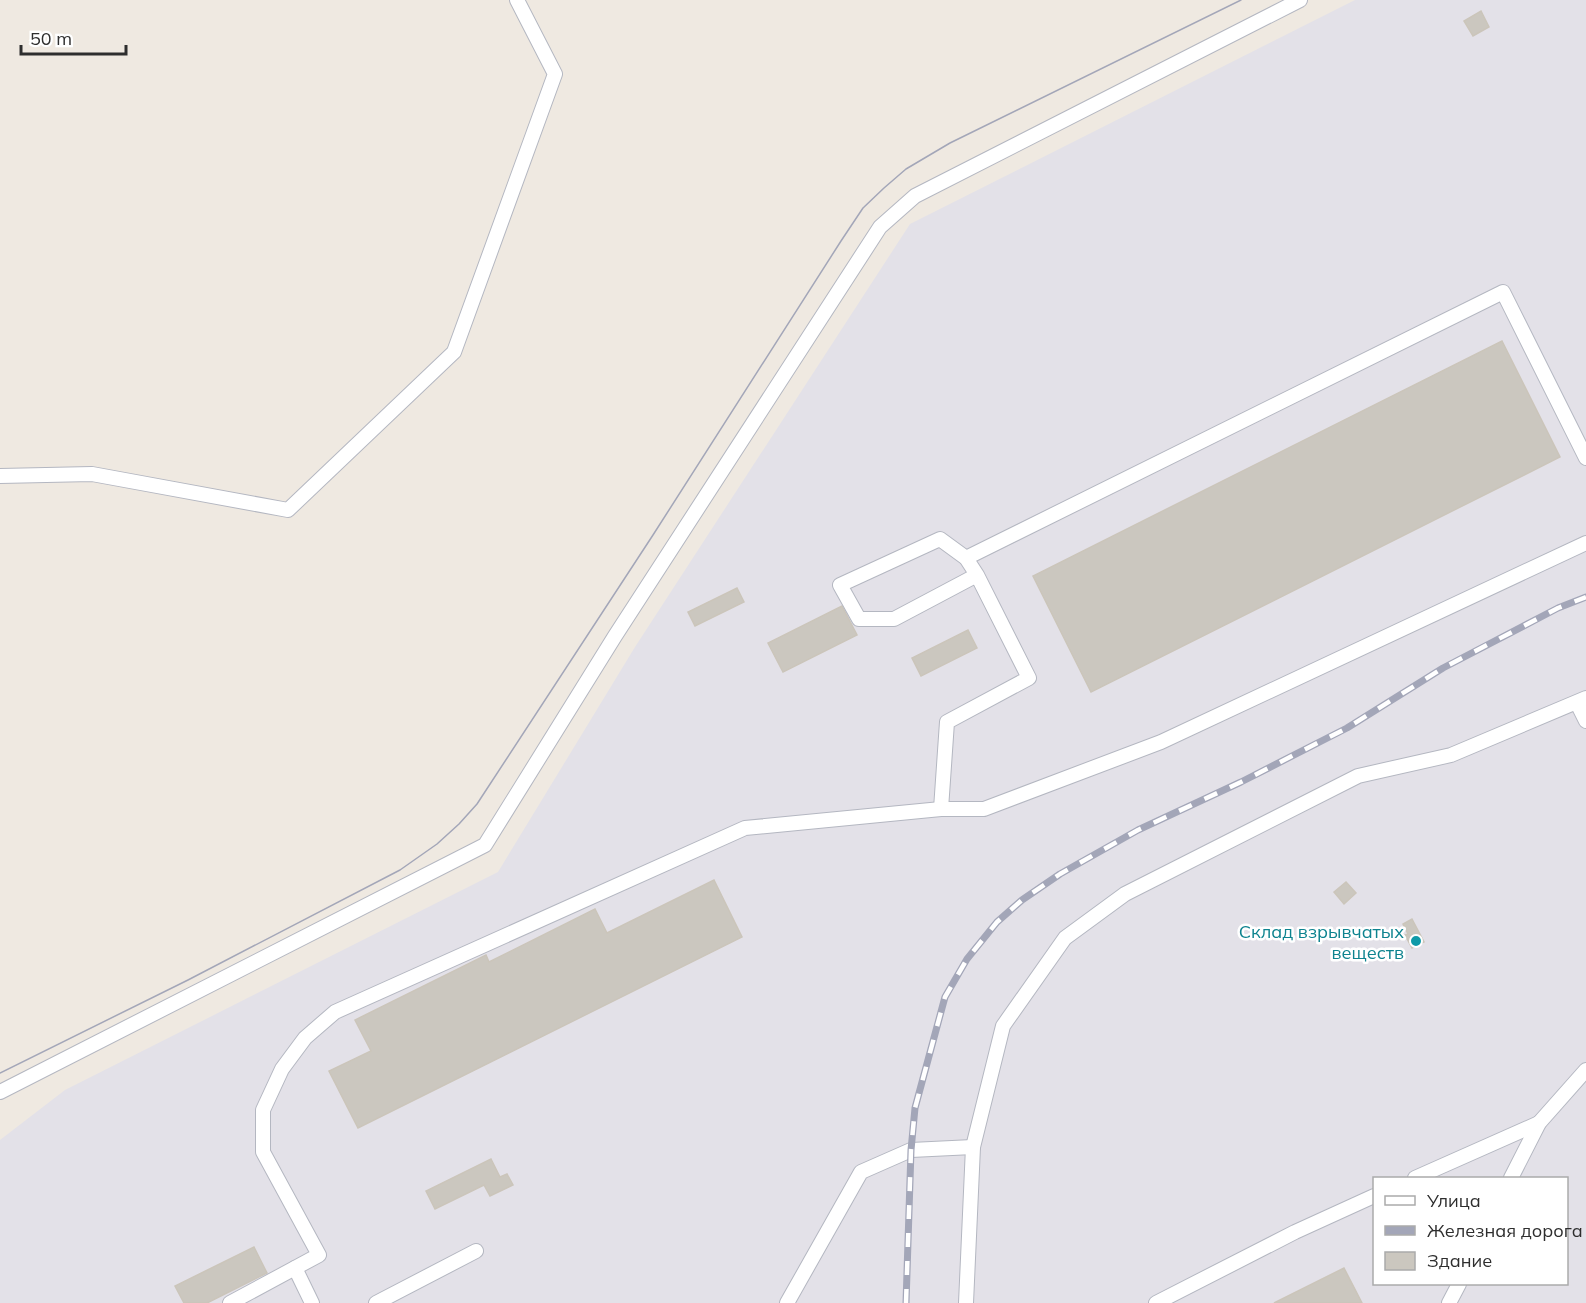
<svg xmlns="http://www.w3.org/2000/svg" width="1586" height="1303" font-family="Mulish,sans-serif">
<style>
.industrial{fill:#e3e1e8;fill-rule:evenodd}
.building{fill:#cbc7bf;stroke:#cbc5ba;stroke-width:1.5}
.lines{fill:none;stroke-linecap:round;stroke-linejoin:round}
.minor-casing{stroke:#b4b7c1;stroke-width:16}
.minor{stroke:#fff;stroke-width:14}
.tram{stroke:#a3a6b8;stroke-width:1.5}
.rail-casing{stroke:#a3a6b8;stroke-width:7}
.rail{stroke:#fff;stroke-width:4.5;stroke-dasharray:14;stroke-linecap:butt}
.culture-dot{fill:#0f9aa8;stroke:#fff;stroke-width:2}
.labels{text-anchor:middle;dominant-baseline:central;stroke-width:5;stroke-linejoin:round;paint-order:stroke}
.culture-label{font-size:18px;fill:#0d838f;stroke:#fff;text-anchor:end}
</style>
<rect width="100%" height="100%" fill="#efe9e1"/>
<path class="industrial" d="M1355,0H1586V1303H0V1140L65,1090L498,872L635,647L910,224ZM1374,1178H1566V1284H1374Z"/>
<g class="building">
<polygon points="1481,11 1489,27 1473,36 1464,21"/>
<polygon points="1502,341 1560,457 1091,692 1033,576"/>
<polygon points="737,588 744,602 695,626 688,612"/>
<polygon points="842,606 857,635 783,672 768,643"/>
<polygon points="968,630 977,648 921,676 912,658"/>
<polygon points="714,880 742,937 358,1128 329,1071 371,1051 355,1020 486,955 489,962 595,909 607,933"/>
<polygon points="1346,882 1356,893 1344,904 1334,892"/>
<polygon points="1412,919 1424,942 1412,948 1405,935 1408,934 1403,924"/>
<polygon points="491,1159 500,1177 507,1174 513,1185 490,1196 484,1185 435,1209 426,1191"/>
<polygon points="254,1247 267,1273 207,1303 184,1303 175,1286"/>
<polygon points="1344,1268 1362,1303 1274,1303"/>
</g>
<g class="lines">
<defs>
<g id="minor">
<polyline points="0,476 92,474 288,510 454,352 555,74 517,0"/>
<polyline points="966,558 1503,292 1586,458"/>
<polyline points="1577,703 1586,721"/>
<polyline points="941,809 947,722 1029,678 977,575 966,558 940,539 840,585 859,619 894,619 977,575"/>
<polyline points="0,1092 485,845 615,636 880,227 915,196 1300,0"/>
<polyline points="1415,1178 1539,1123"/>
<polyline points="1511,1178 1539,1123 1586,1070"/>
<polyline points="295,1268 312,1303"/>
<polyline points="230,1303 319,1255 263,1152 263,1110 282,1069 305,1038 335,1012 745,828 941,809 984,809 1161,742 1586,543"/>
<polyline points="376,1303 476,1251"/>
<polyline points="787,1303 861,1172 911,1150 973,1147"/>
<polyline points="966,1303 973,1147 1003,1026 1065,938 1125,894 1358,776 1451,755 1586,698"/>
<polyline points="1156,1303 1295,1232 1374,1196"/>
<polyline points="1449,1303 1459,1284"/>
</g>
</defs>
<use href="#minor" class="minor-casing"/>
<use href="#minor" class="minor"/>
<polyline class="tram" points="0,1073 188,980 400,870 437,844 459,824 477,804 653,535 841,241 863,208 884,188 906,169 950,143 1241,0"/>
<defs>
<polyline id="rail" points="906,1303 911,1150 915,1108 945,997 967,959 997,922 1022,900 1060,874 1138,830 1241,782 1347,728 1443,668 1558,608 1586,597"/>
</defs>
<use href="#rail" class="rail-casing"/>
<use href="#rail" class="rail"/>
</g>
<circle class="culture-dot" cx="1416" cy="941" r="6"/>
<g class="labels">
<g class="culture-label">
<text x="1404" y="931">Склад взрывчатых<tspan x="1404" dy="21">веществ</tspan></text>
</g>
</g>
<rect x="1373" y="1177" width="195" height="108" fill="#ffffff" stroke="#ababab" stroke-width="1.5"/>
<rect x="1385" y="1196" width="30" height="9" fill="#ffffff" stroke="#ababab" stroke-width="1.5"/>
<text x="1427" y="1207" font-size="18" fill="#2e2e2e">Улица</text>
<rect x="1385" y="1226" width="30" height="9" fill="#a3a6b8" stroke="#ababab" stroke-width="1.5"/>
<text x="1427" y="1237" font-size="18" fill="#2e2e2e">Железная дорога</text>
<rect x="1385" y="1252" width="30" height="18" fill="#cbc7bf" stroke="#ababab" stroke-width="1.5"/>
<text x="1427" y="1267" font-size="18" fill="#2e2e2e">Здание</text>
<path d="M21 45v9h105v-9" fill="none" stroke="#2e2e2e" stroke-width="3"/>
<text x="30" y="45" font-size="18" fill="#2e2e2e" stroke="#ffffff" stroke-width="4.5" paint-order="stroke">50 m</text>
</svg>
